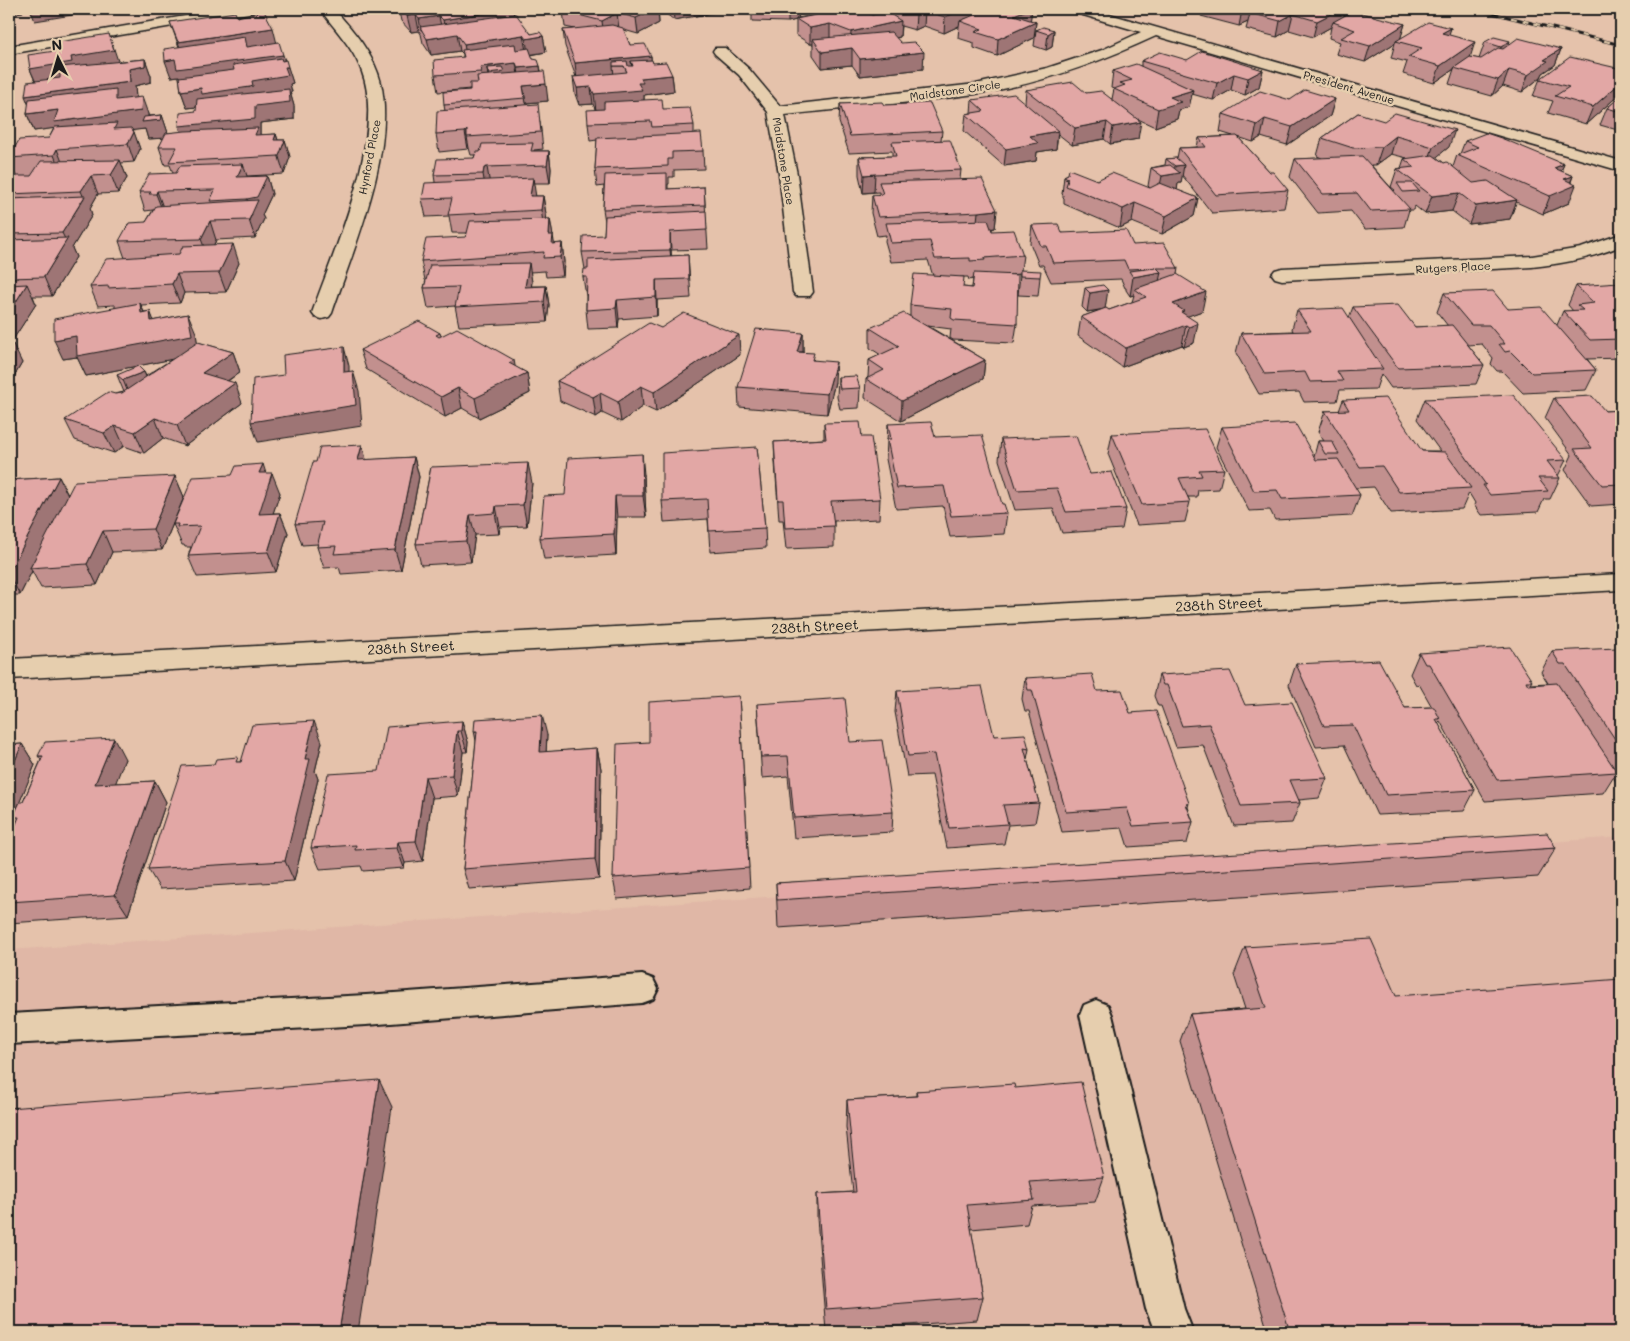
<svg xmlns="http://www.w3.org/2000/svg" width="1630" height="1341" font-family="Mali,sans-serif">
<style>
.built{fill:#e0b7a6}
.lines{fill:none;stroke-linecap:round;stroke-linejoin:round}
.service-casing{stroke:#1c1c1c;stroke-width:4}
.minor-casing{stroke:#1c1c1c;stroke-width:3}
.service{fill:#e6ceae;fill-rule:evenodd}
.minor{fill:#e6ceae;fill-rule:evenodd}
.rail-casing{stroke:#1c1c1c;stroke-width:3}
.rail{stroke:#e6ceae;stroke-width:2;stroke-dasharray:6;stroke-linecap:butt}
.wall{fill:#c2908e;stroke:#1c1c1c;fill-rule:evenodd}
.shaded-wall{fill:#9e7574;stroke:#1c1c1c}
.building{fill:#e2a7a5;stroke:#1c1c1c}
.labels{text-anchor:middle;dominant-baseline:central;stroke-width:5;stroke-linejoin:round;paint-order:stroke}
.far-street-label{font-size:11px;fill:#1c1c1c;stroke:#e6ceae}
.street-label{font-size:14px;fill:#1c1c1c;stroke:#e6ceae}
</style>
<rect width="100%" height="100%" fill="#e5c2ab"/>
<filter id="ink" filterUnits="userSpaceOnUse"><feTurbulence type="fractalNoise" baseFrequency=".02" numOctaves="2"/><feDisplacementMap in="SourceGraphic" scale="10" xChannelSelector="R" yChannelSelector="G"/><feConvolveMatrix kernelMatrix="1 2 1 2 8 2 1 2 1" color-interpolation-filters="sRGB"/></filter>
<g filter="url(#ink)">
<polygon class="built" points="1621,837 1621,1332 9,1332 9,950"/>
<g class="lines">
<defs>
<g id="service">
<polygon points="642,975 653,979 658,989 653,999 642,1003 366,1025 9,1044 9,1014 366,995"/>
<polygon points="1096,1000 1108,1005 1112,1015 1184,1309 1193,1332 1155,1332 1146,1309 1080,1015 1084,1005"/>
</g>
<g id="minor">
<polygon points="226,9 256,9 249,13 9,54 9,46"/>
<path d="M320,9H334C353,30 374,54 381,83C396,151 354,248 332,313L329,317L322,319L315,317L312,313C334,250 386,136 362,72C353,47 335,30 320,9Z"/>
<path d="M1071,9H1092L1621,161V171L1156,36C1098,63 1038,85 975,94C912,103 848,108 785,115L797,174L813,292L810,296H796L793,292L779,174L768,112L739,75L715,54L713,51L715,48H725L749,69L780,106L976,84L1047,68L1102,50L1141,32L1073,12Z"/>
<path d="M1621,234V246C1592,258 1562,264 1532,267L1282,280L1275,278L1272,274L1275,270L1282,268L1532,256L1581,248Z"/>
<polygon points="1621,574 1621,590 9,679 9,659"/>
</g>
</defs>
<use href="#service" class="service-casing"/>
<use href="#minor" class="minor-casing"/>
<use href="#service" class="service"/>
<use href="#minor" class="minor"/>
<defs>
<polyline id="rail" points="1476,9 1621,45"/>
</defs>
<use href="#rail" class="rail-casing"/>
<use href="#rail" class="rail"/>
</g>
<g class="wall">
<polygon points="397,9 513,9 514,14 531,34 543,36 546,52 531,55 533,59 540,66 548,101 526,103 540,121 543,149 534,150 534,151 549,151 551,169 550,183 533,183 535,196 543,196 546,214 545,219 550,219 554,244 562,243 564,262 563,276 546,277 545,271 530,272 532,282 531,286 546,286 549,305 547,322 459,326 455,306 428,308 424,288 426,280 425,280 421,261 466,237 467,233 452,233 449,216 426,217 422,199 435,182 434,175 474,158 475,155 471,155 469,148 468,149 439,152 436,134 445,111 444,105 470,89 438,92 435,75 463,57 463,54 460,51 431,55 423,43 421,34 419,31 411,32 401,21 399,12"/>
<polygon points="568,9 658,9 659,23 638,34 624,30 630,45 651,56 651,60 653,63 672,75 674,91 644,95 644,100 643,100 663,109 694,125 694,134 703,151 704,169 674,170 674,177 669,177 669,184 668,184 668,189 704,187 708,249 671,250 671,256 688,255 691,298 657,300 657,316 619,319 618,328 588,329 586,310 586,296 583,277 585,269 582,252 604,235 605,222 603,209 604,186 597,187 595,169 597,140 590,141 588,123 595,109 593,104 579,105 575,94 573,77 576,77 565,46 563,30 575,29 565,27 563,11"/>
<polygon points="660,9 717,9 717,12 674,20"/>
<path d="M730,9H799L798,18L844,9H1032L1030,20L1036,22L1034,38L997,56L974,48V43L958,38L959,26L944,33L924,26L915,30L901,26L900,37L896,38L923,69L860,76L852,65L822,68L813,55V44H810L796,35V20L788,22L752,21V13H731ZM878,10L885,12L872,15L870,14Z"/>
<polygon points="1203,9 1349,9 1348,13 1405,24 1400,39 1451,28 1448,35 1470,57 1479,59 1485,42 1561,49 1555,65 1543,73 1541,77 1522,92 1503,86 1492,96 1449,84 1454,69 1434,83 1403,74 1407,62 1391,58 1395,43 1365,62 1336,54 1340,42 1329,38 1331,27 1313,37 1289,30 1277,37 1246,29 1248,22 1239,26 1201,16"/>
<polygon points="237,17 277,43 285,60 293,83 290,84 292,92 290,92 294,106 294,119 260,123 260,135 276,134 278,140 285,140 290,157 284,174 247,176 247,177 267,176 272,194 262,215 264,219 255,238 216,240 214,245 239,263 226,292 184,293 180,303 141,305 144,312 150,311 153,320 196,333 197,342 233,352 240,372 228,381 242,403 185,446 163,438 144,453 124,446 114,453 75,440 65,420 115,394 124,392 117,375 144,372 146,376 172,359 86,376 77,357 63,359 115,307 115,305 98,306 90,287 125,258 119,241 146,222 153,210 145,211 139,192 173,173 170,165 165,165 159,147 164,138 148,139 145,129 133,130 140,149 134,162 121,163 127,178 118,193 98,194 90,208 92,215 72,248 76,257 52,296 33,296 36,304 10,344 22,363 9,385 9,176 16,176 9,160 9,158 49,138 54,128 34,131 27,114 35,81 30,69 145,59 151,76 151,82 135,86 136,98 148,114 148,116 162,115 168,133 181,132 179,126 196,111 197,107 187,108 181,91 179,76 171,77 179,47 170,22"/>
<polygon points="1036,30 1054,30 1052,47 1046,50 1034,46"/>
<polygon points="1187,60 1263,70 1259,87 1245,95 1231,90 1213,100 1192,94 1189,107 1179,110 1177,119 1155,127 1138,119 1138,139 1110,144 1104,139 1072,145 1058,134 1056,149 1037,152 1036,161 1004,166 964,131 966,114 971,113 972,100 1025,103 1026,90 1086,93 1112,99 1114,89 1111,88 1113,71 1141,66 1141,61"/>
<polygon points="1621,69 1621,93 1586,124 1548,113 1553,101 1533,96 1540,79"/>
<polygon points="1621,96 1621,131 1600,125 1607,108"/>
<polygon points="1335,99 1330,116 1287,145 1261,137 1253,142 1238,137 1270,172 1288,190 1284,208 1212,213 1182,175 1181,183 1178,183 1177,190 1198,198 1194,216 1162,234 1132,222 1120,228 1064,204 1064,198 1063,197 1063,195 1062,194 1064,176 1068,174 1097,180 1150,188 1148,186 1151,168 1165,165 1166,159 1177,158 1179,148 1197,147 1199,138 1233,136 1220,132 1223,114 1290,100"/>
<path d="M840,104L884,105L942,131L941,140L961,170L960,179L997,210L995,228L992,229V231L1023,255L1021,270L1040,277L1038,296L1018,295L1020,274L1007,275L1017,324L1014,343L953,340L950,338L951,329L928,326L985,360L983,379L901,421L865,398L866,379L868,377L869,360L881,355L870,348V328L910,316V305L933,276L928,260L891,262L885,241L886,235L877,236L871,213L872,195H879V192L863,193L859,175V157L892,156V151L849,153L839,122ZM960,277H968L969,280L973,279L972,288L963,287Z"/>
<path d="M1358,113L1449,147L1436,157L1444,163L1453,167L1457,155L1460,154L1465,141L1564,164L1561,171L1573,176L1571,182L1569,203L1543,214L1516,202L1510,219L1469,224L1452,211L1425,214L1415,206L1413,210H1409L1404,227L1365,229L1351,211L1318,213L1290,177L1295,159L1322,158L1317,156L1322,138ZM1391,154L1407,158L1404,159L1401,168L1397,169L1391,187L1395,190L1394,191L1371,165H1376Z"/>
<polygon points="1032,225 1062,233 1133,245 1178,268 1177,275 1202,311 1187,316 1194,343 1184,347 1182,345 1122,367 1078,336 1081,317 1101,310 1087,312 1082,307 1085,288 1105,308 1109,310 1132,302 1134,295 1130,296 1126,290 1126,288 1125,288 1121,279 1051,282 1043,265 1039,265 1030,243"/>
<polygon points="1621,285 1621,358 1587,359 1596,370 1586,390 1523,393 1502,371 1497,371 1491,364 1493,358 1482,344 1468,345 1484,365 1476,384 1391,388 1381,374 1376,389 1340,390 1337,401 1304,402 1299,392 1259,394 1236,353 1241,333 1293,331 1292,329 1297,310 1349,318 1353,307 1415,327 1448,326 1437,312 1444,293 1508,309 1557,325 1563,311 1573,311 1568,305 1576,286"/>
<polygon points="661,328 740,355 656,412 643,406 621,422 602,413 596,417 560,401 557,381"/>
<polygon points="440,333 441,336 515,367 527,373 530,393 479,418 462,408 445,417 366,369 360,350"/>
<polygon points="803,333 803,352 814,360 835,382 827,414 739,407 738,387"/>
<polygon points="838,377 860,388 859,408 840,409 837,397"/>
<polygon points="1554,398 1605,411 1621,410 1621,504 1591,506 1565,470 1572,455 1545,418"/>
<polygon points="1425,399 1566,460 1558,476 1560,478 1550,499 1544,499 1538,512 1481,515 1474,505 1475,503 1469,493 1462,509 1391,513 1374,487 1355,488 1360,495 1352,516 1275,520 1270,510 1249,511 1216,447 1222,427 1314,456 1318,441 1324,441 1318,432 1325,411 1339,411 1343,400 1422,451 1440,451 1417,419"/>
<polygon points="824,423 862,437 880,499 879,519 834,521 834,547 786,549 783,520 779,520 775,462 774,442 824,439"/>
<polygon points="888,424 935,437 1002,504 1007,513 1004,534 950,537 943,506 896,509 886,459"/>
<polygon points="1112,434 1224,469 1219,489 1198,490 1197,497 1188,497 1190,502 1185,522 1137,525 1108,454"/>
<polygon points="1001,439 1090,474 1126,509 1122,529 1062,533 1053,508 1015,510 999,460"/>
<polygon points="362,445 366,460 414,457 419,477 401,570 341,574 339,567 324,568 317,547 318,544 302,545 295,524 316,462"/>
<polygon points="757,447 765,528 766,548 710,552 708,519 664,522 662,501"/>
<polygon points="431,467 532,483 527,526 500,527 499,534 475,535 471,562 421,565 416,544"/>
<polygon points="266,473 280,493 273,513 280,513 288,533 276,572 197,577 188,556 191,547 185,547 184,545 182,545 173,524 232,475"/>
<polygon points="644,474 646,517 617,517 616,555 544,559 540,538 565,495"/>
<polygon points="175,476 184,497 162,550 112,552 97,585 41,588 32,571 20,595 9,595 9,480 59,477 68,495"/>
<polygon points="1552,651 1621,654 1621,789 1613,777 1603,793 1485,801 1440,721 1438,723 1475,790 1464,811 1377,815 1344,745 1316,747 1289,685 1296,664 1405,708 1432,707 1419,684 1416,685 1410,674 1419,653 1532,681 1530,684 1548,683 1541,672"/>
<polygon points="1159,675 1245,705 1327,778 1319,798 1299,800 1300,803 1292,823 1234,826 1203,745 1176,747 1161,706 1158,706 1154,696"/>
<polygon points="1025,678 1097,691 1130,713 1189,803 1188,807 1193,822 1187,843 1128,847 1122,828 1062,832 1029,711 1025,711 1022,699"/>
<polygon points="897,691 994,736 1029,749 1027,759 1039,803 1035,823 1008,825 1004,844 947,848 932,775 907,776 895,712"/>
<polygon points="739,696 750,888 617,899 613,878 649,742"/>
<polygon points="757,704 893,812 892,832 794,838 788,776 762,778"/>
<polygon points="462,721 468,742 467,752 463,752 458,796 432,798 423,861 405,863 404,868 363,871 361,866 320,869 311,848 379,771"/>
<polygon points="474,731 547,735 546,752 597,748 601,769 599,879 469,889 463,869 476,741"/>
<polygon points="322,742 315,771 318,779 294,881 160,889 148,869 214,764 240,762"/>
<polygon points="22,744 35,765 13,817 23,802 41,760 38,756 125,759 115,783 155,781 166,802 128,915 9,923 9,836 11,836 16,822 13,817 9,828 9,745"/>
<polygon points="1556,848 1538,877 778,928 776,883"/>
<polygon points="1245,947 1396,996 1621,1332 1268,1332 1180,1041 1190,1014 1245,1009 1234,975"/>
<polygon points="1015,1088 1104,1177 1095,1202 1032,1206 1027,1224 971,1229 983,1297 977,1320 826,1331 817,1218 817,1194 853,1192 846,1127 847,1100 916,1096 916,1091"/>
</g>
<g class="shaded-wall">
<polygon points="9,9 21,9 23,12 9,14"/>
<polygon points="30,9 69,9 72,15 35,21"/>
<polygon points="508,9 513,9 515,24 457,34 460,51 431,55 427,39 446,36 443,20"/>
<polygon points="532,9 541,9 532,11"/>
<polygon points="655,9 658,9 659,23 638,34 636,18"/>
<polygon points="673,9 717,9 717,12 674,20"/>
<polygon points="788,9 799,9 798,19 796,19 796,20 788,22"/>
<polygon points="869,9 878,9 878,10 869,14"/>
<polygon points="964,9 994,9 960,21 959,26 944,33 945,17"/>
<polygon points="1029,9 1032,9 1030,24 1014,15"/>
<polygon points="1246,9 1272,9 1250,13 1248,22 1239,26 1242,10"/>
<polygon points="1341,9 1349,9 1347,19 1333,22 1331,27 1313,37 1317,21"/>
<polygon points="925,11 924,26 915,30 916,14"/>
<polygon points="617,13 619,29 604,37 602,21"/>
<polygon points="1293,14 1289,30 1277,37 1280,21"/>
<polygon points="416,15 419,31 411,32 407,16"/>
<polygon points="439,16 442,32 421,30 419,19"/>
<polygon points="901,21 900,37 850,48 851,32"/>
<polygon points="1036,22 1034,38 997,56 998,39"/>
<polygon points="830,24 830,40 813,39 813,44 810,44 810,28"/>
<polygon points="1405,24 1400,40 1396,41 1395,43 1365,62 1370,46"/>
<polygon points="273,28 277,44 184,59 178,42"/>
<polygon points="1451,28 1446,44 1442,33"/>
<polygon points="1054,30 1052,47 1046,50 1048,34"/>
<polygon points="109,34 120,67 37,85 30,69 71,57"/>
<polygon points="523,35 526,51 467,61 464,44"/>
<polygon points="543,36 546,52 528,55 526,39"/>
<polygon points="1510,41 1504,58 1496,63 1501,47"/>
<polygon points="1475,42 1470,58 1454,68 1454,69 1434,83 1440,66"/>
<polygon points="852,48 852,65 822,68 822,52"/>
<polygon points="1561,49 1555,65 1543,73 1541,77 1522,92 1528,75 1544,60"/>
<polygon points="924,52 923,69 860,76 860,59"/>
<polygon points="283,55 286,67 288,67 293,83 290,84 292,92 290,92 294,106 294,119 260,123 260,137 185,143 179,126 206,106 187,108 181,91 201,88 250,87 182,86 179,76 171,77 165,61 175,59"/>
<polygon points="651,56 652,72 633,66 631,61 633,74 627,72 624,66 613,66 614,76 577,80 575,63"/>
<polygon points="145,59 151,76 151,82 135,86 136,99 121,101 123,106 123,113 141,111 142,97 148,114 148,121 161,120 162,115 168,133 167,138 148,139 145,129 120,132 123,141 122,144 120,145 116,132 61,140 57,128 34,131 27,114 58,110 62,121 121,113 117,102 32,113 25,96 130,82 129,69 145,66"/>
<polygon points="516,63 519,80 491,90 487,68 489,83 483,83 480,67"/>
<polygon points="540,66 542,82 520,85 518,68"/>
<polygon points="1263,70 1259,87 1245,95 1248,78"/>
<polygon points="1509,70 1503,86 1492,96 1498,80"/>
<polygon points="1234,74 1231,90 1213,100 1217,83"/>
<polygon points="672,75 674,91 644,95 644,100 643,100 644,107 596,111 594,94 638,83 641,78"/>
<polygon points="1621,82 1621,93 1586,124 1593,107"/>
<polygon points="546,84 548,101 526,103 523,86"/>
<polygon points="591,87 593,104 579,105 577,88"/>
<polygon points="1193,90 1189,107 1179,110 1177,119 1155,127 1158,109 1170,97"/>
<polygon points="1335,99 1330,116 1287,145 1292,127"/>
<polygon points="1265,119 1261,137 1253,142 1257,125"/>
<polygon points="1107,122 1104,139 1072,145 1075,128"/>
<polygon points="1141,122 1138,139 1110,144 1113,127"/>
<polygon points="467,130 467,137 469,148 468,149 465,132"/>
<polygon points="1455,130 1449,147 1427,165 1433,147"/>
<polygon points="1058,131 1056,149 1037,152 1036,161 1004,166 1006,149 1030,136"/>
<polygon points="134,132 140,149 134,162 128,144"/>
<polygon points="276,134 281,150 285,140 290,157 284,174 274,140"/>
<polygon points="1396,136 1391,154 1376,165 1382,147"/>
<polygon points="57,149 64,167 61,173 54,155"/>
<polygon points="549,151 551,169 550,183 547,165"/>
<polygon points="120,160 127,178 118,193 111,175"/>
<polygon points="243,164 249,182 237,177"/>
<polygon points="1564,164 1557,181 1554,168"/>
<polygon points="1184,165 1181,183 1178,183 1177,191 1158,195 1162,176 1174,174 1175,166"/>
<polygon points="487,167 490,185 486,192 483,174 484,168"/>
<polygon points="875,174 874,192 863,193 864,175"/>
<polygon points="91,176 98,194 90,208 92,215 72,248 76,257 52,296 44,277 66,241 62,233 84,198 81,191"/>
<polygon points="267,176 272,194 262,215 264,219 255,238 249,220 252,215 247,199"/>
<polygon points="1573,176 1568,188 1576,185 1569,203 1543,214 1550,196 1564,179"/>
<polygon points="533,178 536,197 530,196"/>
<polygon points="157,191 164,210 163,212 156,194"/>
<polygon points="1459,193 1452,211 1425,214 1432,196"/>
<polygon points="543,196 546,214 544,228 541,210"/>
<polygon points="1198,198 1194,216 1162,234 1166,216"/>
<polygon points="1517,200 1510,219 1469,224 1476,206"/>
<polygon points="1135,203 1132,222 1120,228 1123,209"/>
<polygon points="997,210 995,228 976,231 978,212"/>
<polygon points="550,219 553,236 553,235 556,254 549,235"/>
<polygon points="210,221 216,240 208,257 201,239"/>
<polygon points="670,232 672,268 670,250"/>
<polygon points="562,243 564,262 563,276 560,257"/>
<polygon points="233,244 239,263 226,292 219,273"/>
<polygon points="529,263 532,282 529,303 525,287"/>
<polygon points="1161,272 1157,291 1135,289 1134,295 1130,296 1133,277"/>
<polygon points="177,274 184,293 180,303 172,284"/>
<polygon points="656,280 657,300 657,316 656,297"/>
<polygon points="27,284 36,304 9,346 9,313"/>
<polygon points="546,286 549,305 547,322 544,302"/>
<polygon points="1108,290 1105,309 1087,312 1090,293"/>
<polygon points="1206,292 1202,311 1183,318 1186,325 1182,345 1122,367 1126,348 1173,304"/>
<polygon points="617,300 619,319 618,328 616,308"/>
<polygon points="140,303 148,322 141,313"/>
<polygon points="150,311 158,331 151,321"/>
<polygon points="188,314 196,333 199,354 86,376 77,357 63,359 54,340"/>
<polygon points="1198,323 1194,343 1184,347 1189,327"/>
<polygon points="803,333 803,352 797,352"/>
<polygon points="739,335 740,355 656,412 654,392"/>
<polygon points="13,344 22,363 9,385 9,350"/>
<polygon points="344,347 349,366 349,392 344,372"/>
<polygon points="233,352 240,372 210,393 202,373"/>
<polygon points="514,360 517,377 527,373 530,393 479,418 475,398 509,363"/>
<polygon points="985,360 983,379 901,421 902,401"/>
<polygon points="836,362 835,382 827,414 827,394"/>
<polygon points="353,371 359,391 362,426 258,442 251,422"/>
<polygon points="144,372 152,391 131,400 123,380"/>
<polygon points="235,383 242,403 185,446 177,425"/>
<polygon points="641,386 643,406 621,422 618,402"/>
<polygon points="458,388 462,408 445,417 441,397"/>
<polygon points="600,393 602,413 596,417 593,397"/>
<polygon points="155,418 163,438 144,453 135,432"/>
<polygon points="115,426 124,446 114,453 104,433"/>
<polygon points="362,445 368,466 358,460"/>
<polygon points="642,454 644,474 646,517 643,496"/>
<polygon points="414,457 419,477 401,570 395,550"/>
<polygon points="528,463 532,483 527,526 523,505"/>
<polygon points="263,464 269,483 272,473 280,493 266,534 259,514 259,473"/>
<polygon points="175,476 184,497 162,550 153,529"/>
<polygon points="59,477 69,498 30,568 32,571 20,595 9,575 9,573"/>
<polygon points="615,496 617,517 616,555 614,534"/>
<polygon points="496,506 500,527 499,534 495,513"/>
<polygon points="280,513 288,533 276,572 268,552"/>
<polygon points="470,515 475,535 471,562 466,541"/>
<polygon points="103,531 112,552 97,585 87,564"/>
<polygon points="542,715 547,735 545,773 540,752"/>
<polygon points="314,721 322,742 315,771 318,779 294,881 285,861 305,759"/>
<polygon points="462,721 468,742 467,752 461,731"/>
<polygon points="457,731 463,752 458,796 452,775"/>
<polygon points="114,738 125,759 107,805 95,784"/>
<polygon points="22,744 35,765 9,828 9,775"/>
<polygon points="597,748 601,769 599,879 595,859"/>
<polygon points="425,777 432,798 423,861 416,841"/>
<polygon points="155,781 166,802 128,915 115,895"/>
<polygon points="398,842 405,863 404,868 397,848"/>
<polygon points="379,1080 392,1107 358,1332 339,1332"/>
</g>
<g class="building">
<polygon points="401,9 508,9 443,20 439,16 419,19 416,15 407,16"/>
<polygon points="568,9 655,9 636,18 617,13 602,21 563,11"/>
<polygon points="844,9 861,9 872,15 887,12 901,21 851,32 830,24 810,28 796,19"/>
<polygon points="897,9 964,9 945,17 925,11 916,14"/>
<polygon points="988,9 1029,9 1014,15 1036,22 998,39 975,32 982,29 960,21"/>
<polygon points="1236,9 1246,9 1242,10"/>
<polygon points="1263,9 1341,9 1317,21 1293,14 1280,21 1250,13 1255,10 1258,11"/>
<polygon points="264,11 273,28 178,42 170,22 235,12 237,17"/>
<polygon points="1353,11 1405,24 1370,46 1341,38 1355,30 1333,22"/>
<polygon points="516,14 531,34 540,32 543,36 526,39 523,35 464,44 457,34 427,39 420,27"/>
<polygon points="1428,22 1451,28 1442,33 1475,42 1440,66 1408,57 1422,48 1396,41"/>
<polygon points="612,25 623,28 630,45 645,44 651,56 575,63 563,30"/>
<polygon points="1043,27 1054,30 1048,34 1036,30"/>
<polygon points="891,32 901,43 914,42 924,52 860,59 852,48 822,52 813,39"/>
<polygon points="109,34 114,50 71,57 72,62 30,69 28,55 55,51 52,43"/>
<polygon points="245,37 247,47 279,42 283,55 177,69 175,59 165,61 164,49"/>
<polygon points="1494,37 1510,41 1501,47 1485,42"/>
<polygon points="1518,38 1561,49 1544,60 1548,61 1528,75 1509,70 1498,80 1454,68 1470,57 1481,59 1498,48 1503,49"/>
<polygon points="515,44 516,50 529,48 533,59 538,60 540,66 518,68 516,63 480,67 481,72 435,75 434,60 464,57 462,50"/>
<polygon points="1202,51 1263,70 1248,78 1234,74 1217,83 1141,61 1160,52 1187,60"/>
<polygon points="1570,57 1621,69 1621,82 1593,107 1555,96 1569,87 1540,79"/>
<polygon points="281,58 282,61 286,60 288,67 285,67 288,75 252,81 253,86 250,87 202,94 201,88 181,91 179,77 234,70 233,65"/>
<polygon points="145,59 145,66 129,69 130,82 25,96 27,82 60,78 60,67"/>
<polygon points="652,60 653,63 666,62 672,75 641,78 643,83 638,83 642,90 594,94 591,87 577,88 573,77 627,72 624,66 613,66 613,62 627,61 628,66 633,66 631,61"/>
<polygon points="1136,64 1193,90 1170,97 1181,102 1158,109 1114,89 1125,85 1120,83 1132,80 1113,71"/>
<polygon points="502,67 504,71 488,73 487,68"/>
<polygon points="544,71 546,84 523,86 525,98 444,105 443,92 470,90 470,83 478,83 477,76"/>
<polygon points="1073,82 1086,93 1101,91 1141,122 1113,127 1107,122 1075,128 1026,90"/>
<polygon points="116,89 116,100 142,97 141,111 54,122 58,110 27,114 29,99"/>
<polygon points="289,89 290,102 255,106 255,119 179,126 180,113 196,111 197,99"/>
<polygon points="1305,90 1335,99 1292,127 1265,119 1257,125 1223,114 1260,91 1290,100"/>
<polygon points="1014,94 1058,131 1030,136 1038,143 1006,149 966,114 984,111 972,100"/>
<polygon points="1621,96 1621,112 1607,108"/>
<polygon points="662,99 663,109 690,108 694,125 652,127 651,121 588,123 587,110 604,109 604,102"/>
<polygon points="882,102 884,105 930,103 942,131 850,136 840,104"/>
<polygon points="538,104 541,132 467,137 467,130 465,132 436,134 437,111"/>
<polygon points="1358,113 1384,121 1395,113 1455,130 1433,147 1396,136 1382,147 1353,148 1322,138"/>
<polygon points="162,115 161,120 142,122 144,117"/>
<polygon points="117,123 114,129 131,128 134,132 128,144 57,149 54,155 9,158 19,140 49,138 55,127"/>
<polygon points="258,128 255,135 276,134 274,140 285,140 279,156 169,162 177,147 159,147 166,133 185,131"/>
<polygon points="701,133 703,151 672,152 672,159 668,159 668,166 595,169 597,138"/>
<polygon points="1486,133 1501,138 1564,164 1554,168 1573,176 1564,179 1576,185 1550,196 1457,155 1478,147 1465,141"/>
<polygon points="1237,136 1270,172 1273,172 1288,190 1216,195 1179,148 1206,147 1199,138"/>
<polygon points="950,140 961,170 875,174 864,175 859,157 896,156 892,142"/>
<polygon points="533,143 531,151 549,151 547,165 487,167 484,168 483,174 434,175 437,159 474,158 476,152 480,152 482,144"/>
<polygon points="1433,155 1444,163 1447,162 1473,183 1488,181 1517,200 1476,206 1459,193 1432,196 1397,169 1414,167 1404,159"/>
<polygon points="1362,156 1410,209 1371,211 1357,193 1323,194 1295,159"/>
<polygon points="1176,158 1184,165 1175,166 1166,159"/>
<polygon points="120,160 111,175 91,176 81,191 9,194 9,176 31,176 41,161"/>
<polygon points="243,164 237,177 267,176 257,197 247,199 210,201 215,190 157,191 156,194 149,194 151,192 139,192 149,174 176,173 180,166"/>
<polygon points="1170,165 1180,173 1162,176 1151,168"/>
<polygon points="1069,169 1097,180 1112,173 1150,188 1160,183 1198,198 1166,216 1135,203 1123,209 1066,186 1068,180 1065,179 1068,178 1064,176 1068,174"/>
<polygon points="667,173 667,189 704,187 705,205 603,209 605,175"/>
<polygon points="533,178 530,196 543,196 541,210 448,215 452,198 422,199 425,183"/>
<polygon points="982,179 997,210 978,212 878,217 872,195 883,194 879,182"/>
<polygon points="1397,183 1412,183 1419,191 1403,192"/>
<polygon points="85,196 62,233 9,234 9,199"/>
<polygon points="258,200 249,220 210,221 201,239 119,241 129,223 146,222 156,206"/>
<polygon points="706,211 707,230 670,232 670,250 582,252 583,236 604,235 605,216"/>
<polygon points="550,219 549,235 553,235 552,244 562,243 560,257 543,258 544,252 421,261 426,239 466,237 470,221"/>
<polygon points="988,220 992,231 1014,230 1023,255 984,258 985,260 970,261 970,258 935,259 930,241 891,243 886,223"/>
<polygon points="1058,224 1062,233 1126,230 1133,245 1164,243 1178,268 1157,268 1161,272 1133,277 1129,271 1155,268 1128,269 1124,260 1053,263 1046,246 1041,246 1032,225"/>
<polygon points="68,238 44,277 9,278 9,240"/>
<polygon points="233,244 219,273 177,274 172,284 108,288 109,286 90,287 106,259 179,254 183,246"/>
<polygon points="688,255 689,279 656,280 656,297 617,300 616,308 586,310 587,277 583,277 584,269 588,269 588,260"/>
<polygon points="529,263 525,287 546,286 544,302 455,307 459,287 424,288 430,265"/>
<polygon points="1020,270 1041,271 1040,277 1020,276"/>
<polygon points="974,273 1018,275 1017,324 954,320 951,318 952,309 910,305 914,274 964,277 963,287 972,288"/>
<polygon points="1177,274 1206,292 1173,304 1184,311 1181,312 1198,323 1189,327 1186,325 1126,348 1081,317 1106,308 1109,310 1146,297 1135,289"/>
<polygon points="1619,283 1621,285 1621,339 1590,340 1563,311 1583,310 1577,305 1594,303 1576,286"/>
<polygon points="27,284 9,313 9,285"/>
<polygon points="1103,285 1108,290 1090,293 1085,288"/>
<polygon points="1493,291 1508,309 1541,307 1596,370 1532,373 1510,351 1505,352 1499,344 1505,344 1489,325 1471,325 1444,293"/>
<polygon points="140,303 141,313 150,311 151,321 188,314 192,335 77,356 76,336 54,340 54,319"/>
<polygon points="1398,305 1415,327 1452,325 1484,365 1398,368 1353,307"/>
<polygon points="1343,308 1383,369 1337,371 1343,381 1310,382 1305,372 1265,374 1241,333 1311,331 1297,310"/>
<polygon points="684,313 739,335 654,392 641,386 618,402 600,393 593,397 557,381 649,323 661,328"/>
<polygon points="904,313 985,360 902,401 866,379 884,370 869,360 899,346 870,328"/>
<polygon points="419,321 440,333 436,335 439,337 457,328 514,360 509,363 527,373 475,398 458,388 441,397 360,350"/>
<polygon points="756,329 803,333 797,352 814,353 812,360 836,362 827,394 738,387"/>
<polygon points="198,342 233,352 202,373 235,383 177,425 155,418 135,432 115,426 104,433 65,420 108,392 115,394 122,393"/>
<polygon points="9,344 13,344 9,350"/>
<polygon points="344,347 344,372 353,371 356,405 251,422 253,379 284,375 283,355"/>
<polygon points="138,366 144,372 123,380 117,375"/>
<polygon points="856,376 860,388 840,389 838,377"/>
<polygon points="1513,395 1566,460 1547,461 1560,478 1538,478 1548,491 1490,495 1483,485 1486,485 1425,399"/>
<polygon points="1592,396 1605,411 1621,410 1621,484 1602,485 1574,449 1592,448 1554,398"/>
<polygon points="1386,398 1422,451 1445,452 1471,488 1399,492 1382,466 1360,467 1325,411 1349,410 1343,400"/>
<polygon points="860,422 862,437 871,437 880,499 831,501 834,526 785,528 783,500 778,500 774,442 826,439 824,423"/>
<polygon points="931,422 935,437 982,435 1002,504 1004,504 1007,513 951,516 944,486 897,488 887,439 891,439 888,424"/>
<polygon points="1295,423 1316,460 1338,459 1360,495 1282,499 1277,490 1254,491 1222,427"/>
<polygon points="1205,429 1224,469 1199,470 1202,476 1179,478 1190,502 1142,505 1112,434"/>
<polygon points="1076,436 1090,474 1112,472 1126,509 1066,512 1057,488 1017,490 1001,439"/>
<polygon points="1318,441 1332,441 1339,454 1325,454"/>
<polygon points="362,445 358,460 414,457 395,550 334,554 336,546 317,547 323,522 295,524 313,462 316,462 320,447"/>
<polygon points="757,447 765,528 709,531 707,499 662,501 662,453"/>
<polygon points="642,454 643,496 615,496 614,534 540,538 544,496 565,495 568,458"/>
<polygon points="528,463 523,505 496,506 495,513 470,515 466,541 416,544 431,467"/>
<polygon points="263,464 259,473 272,473 259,514 280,513 268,552 188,556 200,526 177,527 178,524 173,524 193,477 232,475 236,466"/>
<polygon points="175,476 153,529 103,531 87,564 30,568 75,481"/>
<polygon points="59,477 9,573 9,480"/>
<polygon points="1510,647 1532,681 1526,681 1528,685 1557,683 1617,772 1497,780 1429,664 1425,664 1419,653"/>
<polygon points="1617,648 1621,654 1621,748 1565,664 1560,664 1552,651"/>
<polygon points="1379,660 1405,708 1434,707 1440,719 1436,719 1475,790 1386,795 1353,725 1324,726 1296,664"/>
<polygon points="1230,671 1245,705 1292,702 1327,778 1290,780 1300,803 1241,806 1209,724 1182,726 1167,685 1163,685 1159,675"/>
<polygon points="1092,674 1097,691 1122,690 1130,713 1156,711 1189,803 1186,804 1193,822 1133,826 1127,808 1066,812 1032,690 1028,690 1025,678"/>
<polygon points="982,686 994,736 1025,734 1029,749 1024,748 1039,803 1003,805 1008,824 949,828 934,754 908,756 897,691"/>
<polygon points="739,696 749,868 613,878 617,744 649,742 649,702"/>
<polygon points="845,698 850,742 882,740 893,812 794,818 788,756 761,757 757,704"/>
<polygon points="542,715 540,752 597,748 595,859 463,869 477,731 474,731 475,719"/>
<polygon points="314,721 305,759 310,759 285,861 148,869 182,766 214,764 216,759 238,757 236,762 241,762 252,725"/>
<polygon points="462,721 461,731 457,731 452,775 425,777 416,841 398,842 397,848 355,850 356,845 311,848 328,774 379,771 387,727"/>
<polygon points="114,738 95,784 155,781 115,895 9,902 9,836 11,836 19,817 13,817 20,802 23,802 43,756 38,756 45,742"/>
<polygon points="22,744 9,775 9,745"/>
<polygon points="1547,833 1556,848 777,900 776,883"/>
<polygon points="1371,939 1396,996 1621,979 1621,1332 1290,1332 1190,1014 1266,1008 1245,947"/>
<polygon points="379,1080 339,1332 9,1332 9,1108"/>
<polygon points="1081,1082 1104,1177 1030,1182 1034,1200 967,1205 983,1297 826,1309 817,1194 856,1192 847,1100 917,1096 916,1091 1014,1084 1015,1088"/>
</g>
</g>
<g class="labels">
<g class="far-street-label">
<text transform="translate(1349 87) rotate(16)">President Avenue</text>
<text transform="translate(955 90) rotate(-8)">Maidstone Circle</text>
<text transform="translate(369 157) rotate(-79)">Hynford Place</text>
<text transform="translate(784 161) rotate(81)">Maidstone Place</text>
<text transform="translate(1453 267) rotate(-3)">Rutgers Place</text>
</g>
<g class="street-label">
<text transform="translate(1219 604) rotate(-3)">238th Street</text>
<text transform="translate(815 626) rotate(-3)">238th Street</text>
<text transform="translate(411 647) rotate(-3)">238th Street</text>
</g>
</g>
<rect width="1630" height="1341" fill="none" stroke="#e6ceae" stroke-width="30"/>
<rect x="15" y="15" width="1600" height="1311" fill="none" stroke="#1c1c1c" stroke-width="2" filter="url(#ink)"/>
<g transform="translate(58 58) rotate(355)" stroke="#e6ceae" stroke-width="4" paint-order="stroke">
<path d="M0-4L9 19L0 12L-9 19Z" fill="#1c1c1c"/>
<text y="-8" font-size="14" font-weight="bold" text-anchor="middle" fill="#1c1c1c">N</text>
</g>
</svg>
